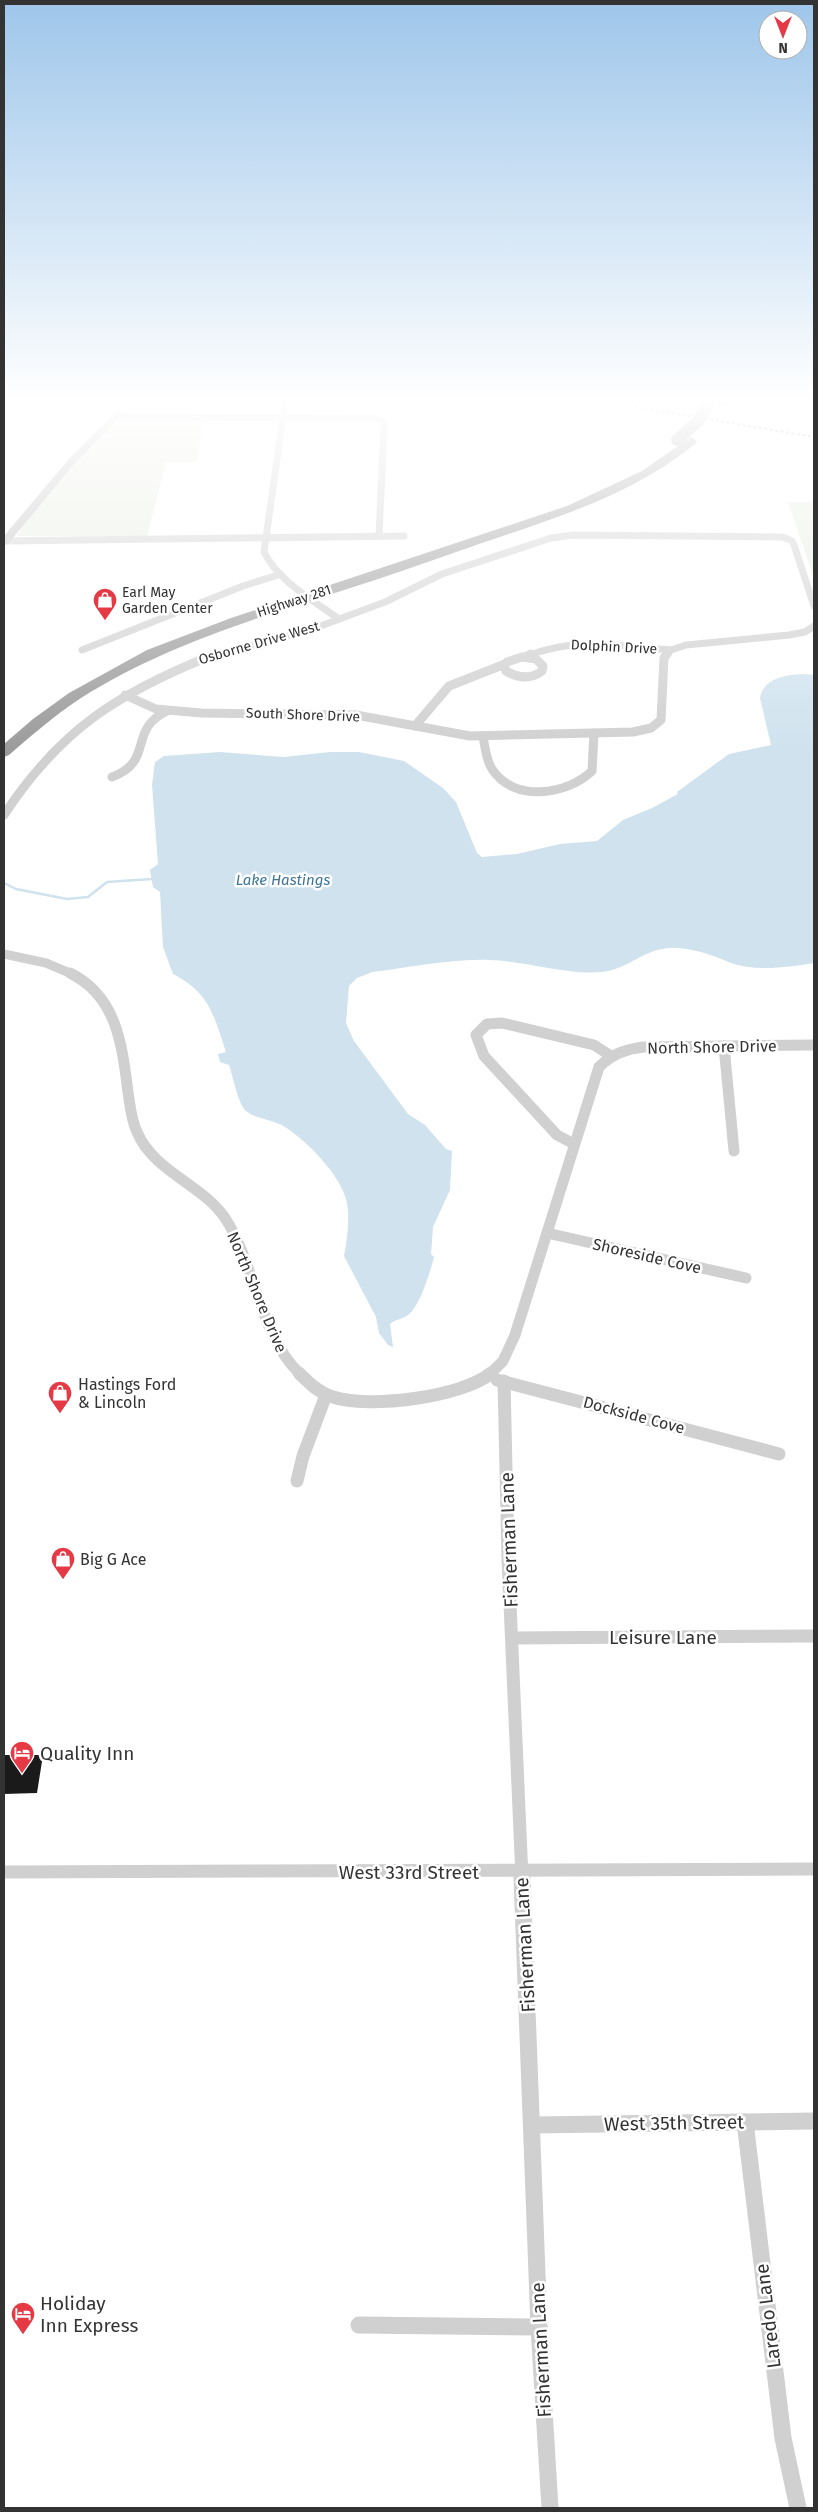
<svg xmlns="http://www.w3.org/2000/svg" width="818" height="2512" font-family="'Fira Sans',sans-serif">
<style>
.green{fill:#e6ecdf}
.water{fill:#cfe2ee}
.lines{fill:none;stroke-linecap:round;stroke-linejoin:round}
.stream{stroke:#cfe2ee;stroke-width:2.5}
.building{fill:#1a1a1a}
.street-far4{stroke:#d0d0d0;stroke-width:7}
.street-far3{stroke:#d0d0d0;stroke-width:9}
.street-far2{stroke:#d0d0d0;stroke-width:11}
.street-far1{stroke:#d0d0d0;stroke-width:13}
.street{stroke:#d0d0d0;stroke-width:17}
.secondary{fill:#bdbdbd;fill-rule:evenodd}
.highway{fill:#9a9a9a;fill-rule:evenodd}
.rail{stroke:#888;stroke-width:2;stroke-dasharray:3 2.5;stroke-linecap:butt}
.highway-bridge{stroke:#9a9a9a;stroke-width:12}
.labels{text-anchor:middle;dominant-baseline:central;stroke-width:5;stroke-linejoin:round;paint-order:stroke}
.far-poi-label{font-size:14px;fill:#333;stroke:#fff;text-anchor:start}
.far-street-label{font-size:14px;fill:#333;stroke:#fff}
.far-water-label{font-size:15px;font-style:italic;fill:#3f7597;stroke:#fff}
.street-label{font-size:16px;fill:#333;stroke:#fff}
.poi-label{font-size:16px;fill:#333;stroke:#fff;text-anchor:start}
.near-street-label{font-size:19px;fill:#333;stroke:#fff}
.near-poi-label{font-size:19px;fill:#333;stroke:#fff;text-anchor:start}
</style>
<rect width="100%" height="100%" fill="#fff"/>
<g class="green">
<path d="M125,421H203L197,462H166L147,537L18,536C23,519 97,436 114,423C117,421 121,421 125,421Z"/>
<polygon points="788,502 814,502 814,578"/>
</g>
<path class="water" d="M803,674L814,675V963C788,967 756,972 731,963C712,955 694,948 673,948C646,947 629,969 602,972C564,975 527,961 489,960C454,958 407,968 372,972L357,978L349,986L346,1023L354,1041L408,1114L425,1125L446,1149L452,1151L450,1190L433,1227L431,1254L434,1257C431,1270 419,1308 408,1315C403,1319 396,1319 390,1324L393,1347L388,1345L379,1333L376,1317L344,1256C347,1240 350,1220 347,1203C342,1176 307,1141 285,1127C274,1120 256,1119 246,1111C238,1104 233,1076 229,1065L220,1062L218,1054L226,1052C214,1016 210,993 173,974L163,947L160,892L153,887L150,870L158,864L152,785L155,762L164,756L220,752L284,757L330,752H359L404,761L443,788L456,802L477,853L482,857L517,854L560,844L597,841L623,820L652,808L678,794L677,792L729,754L771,745L760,698C764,678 785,675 803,674Z"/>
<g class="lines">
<polyline class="stream" points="4,883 16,889 67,899 88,897 107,882 152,879"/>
</g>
<polygon class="building" points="4,1755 43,1755 37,1793 4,1794"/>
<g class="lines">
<g class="street-far4">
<path d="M285,402L264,552C279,582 313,600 339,619"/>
<polyline points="114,417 378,418 384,425 379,535"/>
<polyline points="4,541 404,536"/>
<polyline points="82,650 243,586 281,574"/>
<polyline points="212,656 310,630 385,602 442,574 551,538 573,535 783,537 792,541 794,545 814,606"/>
<path d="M528,656C573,636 624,647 671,650"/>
<polyline points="666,656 671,650 686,645 789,635 805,632 814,626"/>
</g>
<g class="street-far3">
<path d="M522,657L536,659L543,666L542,671C530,680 518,678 506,671L504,666L507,662Z"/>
<polyline points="525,657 531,654"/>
<polyline points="125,695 156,709 201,713 356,715 470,736 633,732 651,728 661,720 664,658 667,654"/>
<polyline points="415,726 449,686 505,664"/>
<path d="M483,736C485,747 486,760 492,769C514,803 567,795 592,771L594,733"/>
<path d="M112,777C155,761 127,730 167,711"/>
<path d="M4,815C61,728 120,692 215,654"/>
<polyline points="4,954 46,963 72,974"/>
</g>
<g class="street-far2">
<path d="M70,973C117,996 122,1045 128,1092C130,1105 131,1120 137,1132C154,1172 202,1184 225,1218C256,1265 259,1335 300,1374"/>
<polyline points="724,1046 734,1151"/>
<polyline points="574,1144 557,1135 484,1056 476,1035 487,1024 502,1023 594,1045 611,1056"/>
<polyline points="547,1233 746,1278"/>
<path d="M490,1374L503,1361L515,1335L599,1067C612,1054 626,1049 644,1047L814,1045"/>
</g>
<g class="street-far1">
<path d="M299,1373C309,1383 319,1393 333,1397C368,1409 463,1397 491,1373"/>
<polyline points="497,1380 779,1454"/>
<polyline points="504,1381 508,1558 522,1878"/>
<polyline points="297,1481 303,1456 326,1395"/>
<polyline points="512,1638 814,1636"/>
<polyline points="4,1872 814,1869"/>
</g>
<g class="street">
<polyline points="522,1877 539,2327 550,2508"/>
<polyline points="745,2122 783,2438 798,2508"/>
<polyline points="533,2125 814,2121"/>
<polyline points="359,2325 539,2327"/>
</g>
<polygon class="secondary" points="117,411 124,413 74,464 8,544 4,545 4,536 68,460"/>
<g class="highway">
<polygon points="715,402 727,402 727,404 721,407 717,406"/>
<path d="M691,437L697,441L695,444C632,495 558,517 482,543C435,559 389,576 341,591C251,620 162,647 81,698C55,715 32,735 9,755L4,757V744L33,719L69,693L147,650L231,618L567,506L642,471Z"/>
</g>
<polyline class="rail" points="607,402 814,437"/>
<polyline class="highway-bridge" points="677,440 698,421 710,402"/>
</g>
<linearGradient id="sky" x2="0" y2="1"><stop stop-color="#9ec6ea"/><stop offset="0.53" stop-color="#fff"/><stop offset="1" stop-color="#fff" stop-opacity="0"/></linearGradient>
<rect width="818" height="754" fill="url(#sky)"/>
<defs>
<symbol id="shop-pin" viewBox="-11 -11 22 30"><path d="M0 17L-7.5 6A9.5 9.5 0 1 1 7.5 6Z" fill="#e63946" stroke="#fff"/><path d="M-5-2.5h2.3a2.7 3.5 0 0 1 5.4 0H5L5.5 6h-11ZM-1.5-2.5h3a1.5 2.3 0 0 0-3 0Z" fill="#fff"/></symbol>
<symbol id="hotel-pin" viewBox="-11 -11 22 30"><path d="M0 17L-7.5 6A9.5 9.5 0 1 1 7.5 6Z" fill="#e63946" stroke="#fff"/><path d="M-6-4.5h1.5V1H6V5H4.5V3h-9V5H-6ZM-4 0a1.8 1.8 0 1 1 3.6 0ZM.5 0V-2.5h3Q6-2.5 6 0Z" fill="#fff"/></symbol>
</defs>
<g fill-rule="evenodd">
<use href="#shop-pin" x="91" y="586" width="28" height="38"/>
<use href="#shop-pin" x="46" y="1379" width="28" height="38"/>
<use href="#shop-pin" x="49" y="1545" width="28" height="38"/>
<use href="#hotel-pin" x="8" y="1739" width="28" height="38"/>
<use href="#hotel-pin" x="9" y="2300" width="28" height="38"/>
</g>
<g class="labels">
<g class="far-poi-label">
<text x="122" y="592">Earl May<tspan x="122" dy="16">Garden Center</tspan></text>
</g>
<g class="far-street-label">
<text transform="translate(294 601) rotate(-18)">Highway 281</text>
<text transform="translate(259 643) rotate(-16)">Osborne Drive West</text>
<text transform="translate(614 647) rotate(3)">Dolphin Drive</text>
<text transform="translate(303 715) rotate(2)">South Shore Drive</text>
</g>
<g class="far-water-label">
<text x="283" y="880">Lake Hastings</text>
</g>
<g class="street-label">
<text transform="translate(712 1047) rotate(-1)">North Shore Drive</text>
<text transform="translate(647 1256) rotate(13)">Shoreside Cove</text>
<text transform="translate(257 1292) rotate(67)">North Shore Drive</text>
<text transform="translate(634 1415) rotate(15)">Dockside Cove</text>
</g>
<g class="poi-label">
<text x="78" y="1384">Hastings Ford<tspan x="78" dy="18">&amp; Lincoln</tspan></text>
<text x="80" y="1559">Big G Ace</text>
</g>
<g class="near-street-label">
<text transform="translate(509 1540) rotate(-92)">Fisherman Lane</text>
<text x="663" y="1637">Leisure Lane</text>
<text x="409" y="1872">West 33rd Street</text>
<text transform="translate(525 1945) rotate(-93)">Fisherman Lane</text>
<text transform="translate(674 2123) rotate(-1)">West 35th Street</text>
<text transform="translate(768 2316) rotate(-97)">Laredo Lane</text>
<text transform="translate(541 2350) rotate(-93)">Fisherman Lane</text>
</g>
<g class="near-poi-label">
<text x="40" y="1753">Quality Inn</text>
<text x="40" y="2303">Holiday<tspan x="40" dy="22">Inn Express</tspan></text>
</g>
</g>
<rect width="818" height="2512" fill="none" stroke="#333333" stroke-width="10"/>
<g transform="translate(783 35) rotate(180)"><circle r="24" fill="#ffffff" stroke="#adadad"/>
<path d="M0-4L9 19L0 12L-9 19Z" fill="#e63946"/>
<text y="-8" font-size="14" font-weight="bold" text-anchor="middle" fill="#333333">N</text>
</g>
</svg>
